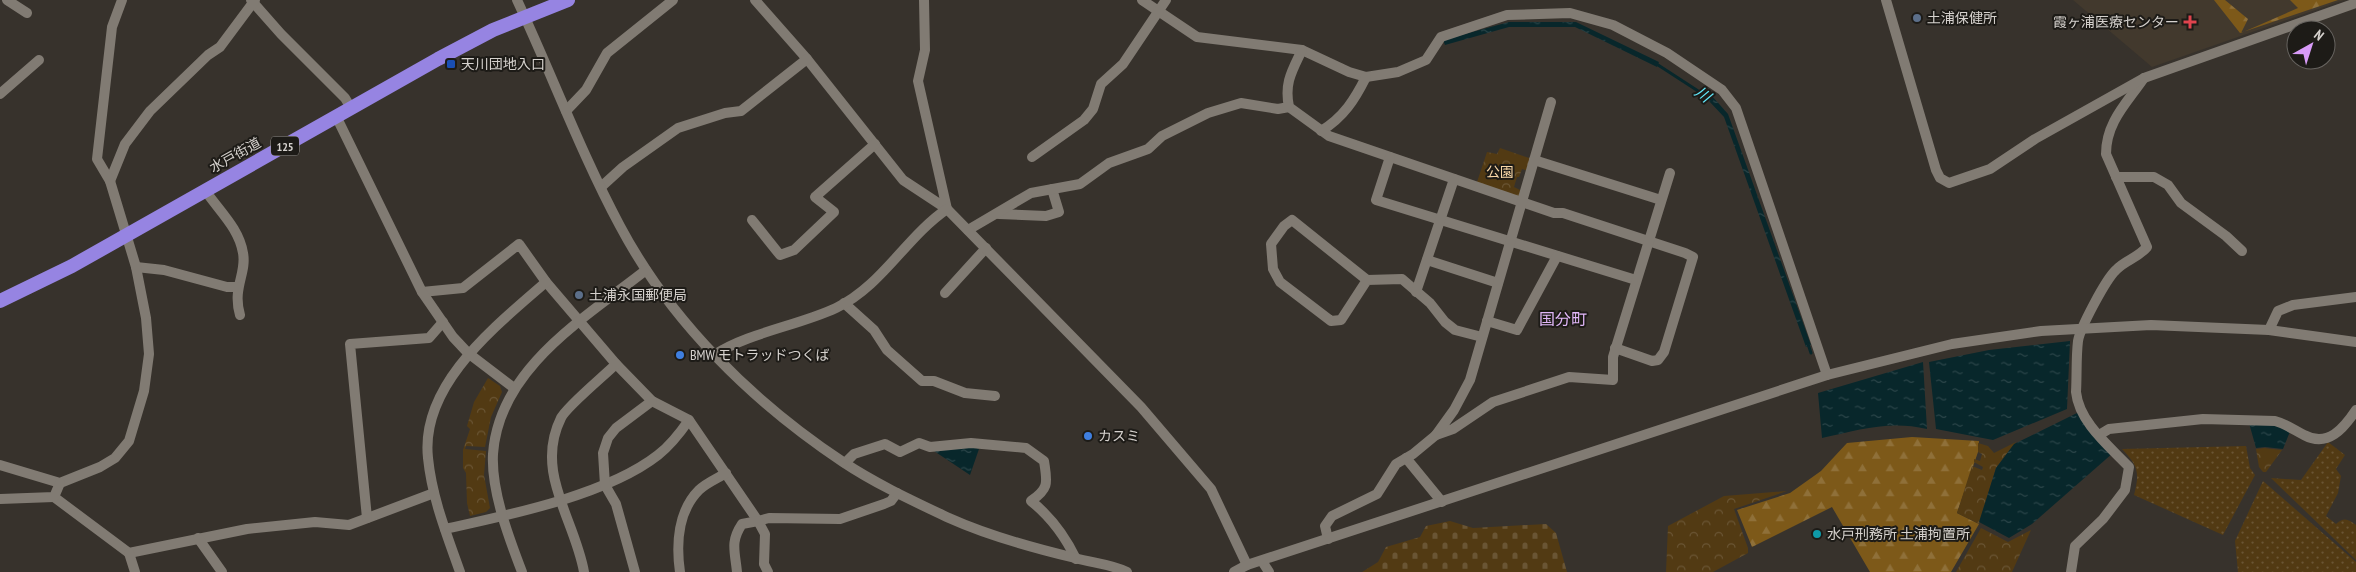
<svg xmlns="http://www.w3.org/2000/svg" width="2356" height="572" font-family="'PT Sans Narrow','Noto Sans JP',sans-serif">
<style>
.built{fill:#42392d}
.grass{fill:url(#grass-dots)}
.forest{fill:url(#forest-firs)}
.cemetery{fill:url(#cemetery-stones)}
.park{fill:url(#park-crowns)}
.water{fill:url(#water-ripples)}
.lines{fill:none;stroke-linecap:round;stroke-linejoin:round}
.stream{stroke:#08272b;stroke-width:3}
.minor{stroke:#817b73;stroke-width:10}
.tertiary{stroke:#817b73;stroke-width:10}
.trunk{stroke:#9684e2;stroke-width:14}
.service-dot{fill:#5c6f8a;stroke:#1d1b17;stroke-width:2}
.health-dot{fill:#e0444e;stroke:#1d1b17;stroke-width:2}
.transit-dot{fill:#1a4fb4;stroke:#1d1b17;stroke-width:2}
.shop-dot{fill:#3f7fe0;stroke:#1d1b17;stroke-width:2}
.culture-dot{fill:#0f9aa8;stroke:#1d1b17;stroke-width:2}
.labels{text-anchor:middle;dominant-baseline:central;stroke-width:4;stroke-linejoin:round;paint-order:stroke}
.shield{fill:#1d1b17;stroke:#9e9a96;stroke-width:1}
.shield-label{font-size:12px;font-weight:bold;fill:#d5d1cd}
.poi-label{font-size:14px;fill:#d5d1cd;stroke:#1d1b17;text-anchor:start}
.street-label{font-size:14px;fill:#d5d1cd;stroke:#1d1b17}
.park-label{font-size:14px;fill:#f9d7a7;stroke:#1d1b17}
.water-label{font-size:15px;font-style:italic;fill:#62ebfe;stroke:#1d1b17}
.quarter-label{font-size:16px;fill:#e0b6f8;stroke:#1d1b17}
</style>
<defs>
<pattern id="grass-dots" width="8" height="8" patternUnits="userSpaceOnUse" patternTransform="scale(1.25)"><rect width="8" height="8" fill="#523a13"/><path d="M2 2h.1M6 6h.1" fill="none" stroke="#6a5534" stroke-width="1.8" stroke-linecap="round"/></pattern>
<pattern id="forest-firs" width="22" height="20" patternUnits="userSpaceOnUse" patternTransform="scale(1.25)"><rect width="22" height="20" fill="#7d5919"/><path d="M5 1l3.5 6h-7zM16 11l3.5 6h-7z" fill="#8f7039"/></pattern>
<pattern id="cemetery-stones" width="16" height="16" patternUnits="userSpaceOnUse" patternTransform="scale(1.25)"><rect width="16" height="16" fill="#523a13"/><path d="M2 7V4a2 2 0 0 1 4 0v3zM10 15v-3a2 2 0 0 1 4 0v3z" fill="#6a5534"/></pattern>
<pattern id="park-crowns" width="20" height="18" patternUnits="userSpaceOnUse" patternTransform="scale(1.25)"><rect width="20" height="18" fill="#523a13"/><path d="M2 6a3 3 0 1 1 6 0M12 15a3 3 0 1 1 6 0" fill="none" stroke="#6a5534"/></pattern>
<pattern id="water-ripples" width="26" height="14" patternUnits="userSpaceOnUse" patternTransform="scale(1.25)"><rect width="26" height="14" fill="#08272b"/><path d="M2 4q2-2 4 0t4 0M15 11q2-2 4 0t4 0" fill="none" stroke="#2b4549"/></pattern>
</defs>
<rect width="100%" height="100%" fill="#37322c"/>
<polygon class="built" points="2073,0 2344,0 2152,67"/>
<g class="grass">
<path d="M2328,442L2345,455L2336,469L2341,476L2338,493L2326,516L2336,524C2344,517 2348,519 2356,525V560L2271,478L2301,480Z"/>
<path d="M2246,446L2250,468L2255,475L2223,535L2134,495C2140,472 2138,466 2122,449Z"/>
<polygon points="2263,481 2356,562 2356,572 2238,572 2235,541"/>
</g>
<g class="forest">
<polygon points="2214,0 2225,0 2248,19 2241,33 2298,8 2290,0 2338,0 2240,33"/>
<polygon points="1912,437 1979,441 1978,452 1957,513 1979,524 1951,572 1870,572 1832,507 1752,547 1737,510 1790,493 1821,471 1847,443"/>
</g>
<polygon class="cemetery" points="1450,521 1473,528 1546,524 1556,533 1567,572 1362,572 1378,562 1386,547 1420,537 1426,526"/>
<g class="park">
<polygon points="1500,148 1532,159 1528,171 1522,169 1519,177 1517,177 1514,187 1522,191 1520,197 1476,185 1487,152 1497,154"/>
<polygon points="488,378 500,386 502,392 491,417 485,447 466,446 465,449 486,451 484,475 490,508 486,512 470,516 467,503 466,473 463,468 463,450 470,429 467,426 474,402"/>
<polygon points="2016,442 1996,468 1979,524 1957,513 1972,466 1982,470 1983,467 1974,462 1974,459 1980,461 1982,454 1978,452 1978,443 1988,446 1994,453"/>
<polygon points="2264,448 2282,450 2266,472 2263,472 2259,467 2256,449"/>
<polygon points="1787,491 1734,509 1748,548 1748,553 1713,572 1666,572 1668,526 1724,496"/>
<polygon points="1981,528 2008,542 2031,530 2012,572 1956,572"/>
</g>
<g class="water">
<polygon points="1509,22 1576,22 1659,62 1657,67 1575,27 1509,27 1445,45 1443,40"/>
<polygon points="1712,96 1728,114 1811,345 1806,347 1724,117 1708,100"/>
<polygon points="2070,341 2067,409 1993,440 1936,429 1929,362 1989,350"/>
<path d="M1923,362L1927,429C1889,420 1859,430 1822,438L1818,393Z"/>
<polygon points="2079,412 2113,453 2032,524 2009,538 1979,522 1996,468 2014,444"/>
<polygon points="2249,423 2275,423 2291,429 2283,449 2265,447 2256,448"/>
<polygon points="970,446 979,449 970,475 931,449"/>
</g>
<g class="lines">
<g class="stream">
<polyline points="1655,63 1712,100"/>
<polyline points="1808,344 1811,353"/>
</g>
<g class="minor">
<polyline points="7,0 27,13"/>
<polyline points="251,0 281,34 345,98 351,108"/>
<polyline points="755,0 807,59 903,180 947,209 918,81 925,50 924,0"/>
<polyline points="1142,0 1197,37 1302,50 1349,72 1366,77 1398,72 1426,60 1441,37 1507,15 1570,13 1613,25 1667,53 1722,90 1736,108 1827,375"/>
<path d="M1302,50C1292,71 1284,83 1289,107L1329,136L1554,213H1563L1685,253L1693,257L1664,352L1658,360L1652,361L1615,348"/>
<polyline points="0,94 39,60"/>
<polyline points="566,111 586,90 607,53 673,0"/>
<path d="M1321,131C1344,117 1355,99 1366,77"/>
<polyline points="1032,157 1084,120 1093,109 1101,84 1123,64 1166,0"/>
<polyline points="1390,157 1376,200 1636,280"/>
<polyline points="1534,160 1661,200"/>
<polyline points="2116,177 2154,177 2168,185 2181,203 2226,236 2242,251"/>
<polyline points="110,181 125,144 150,111 208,55 220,47 255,0"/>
<polyline points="601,187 623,167 678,128 725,113 741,111 807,59"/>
<path d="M205,190C219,211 239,228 243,253C247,273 232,288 240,315"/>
<polyline points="999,214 1046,216 1059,212 1052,189"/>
<polyline points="752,220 780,255 794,250 834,212 815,197 875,144"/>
<polyline points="968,230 1031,193 1080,184 1109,163 1148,149 1162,136 1208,113 1241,103 1278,109 1289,107"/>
<polyline points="1427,260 1498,283"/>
<polyline points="136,267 164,270 227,287 237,287"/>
<polyline points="1367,280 1292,220 1284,226 1271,244 1273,269 1280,282 1331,321 1341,320 1367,280 1402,279 1430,303 1445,322 1455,330 1482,337"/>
<polyline points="422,292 463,288 519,244 546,282 616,364 652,401 689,420 758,521 769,518 840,519 884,504 891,501 897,493"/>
<polyline points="1416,292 1454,179"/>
<polyline points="945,293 986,248"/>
<polyline points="844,303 874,330 887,350 922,381 934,381 965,393 995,396"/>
<polyline points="1487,321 1517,330 1557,256"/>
<polyline points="2269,330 2278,311 2293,305 2356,297"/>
<path d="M716,354C748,333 800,325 836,308C882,286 906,237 947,209L1141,407L1211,489L1247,565"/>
<polyline points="1436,435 1453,429 1493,402 1569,377 1613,380 1613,357 1670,173"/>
<path d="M2099,435L2109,429L2203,419L2275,421C2286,424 2294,430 2304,435C2328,448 2344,428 2356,410"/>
<polyline points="1406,458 1442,502"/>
<path d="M845,463L854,454L885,444L900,452L919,443L930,447L971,443L1026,448L1044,461C1047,482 1050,488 1031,501C1051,517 1065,536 1076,559"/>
<polyline points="0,465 60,483 100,467 115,458 129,441 144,391 149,354 146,318 136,267 110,181 97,159 112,27 122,0"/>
<polyline points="54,497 129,553 247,529 315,522 349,525 434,493"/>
<polyline points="0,499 54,497 60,483"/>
<polyline points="367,518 350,344 429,338 443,322"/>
<path d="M445,529C509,515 607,495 658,455C671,445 680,433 689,420"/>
<polyline points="198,538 222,572"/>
<polyline points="1328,539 1325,526 1332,516 1377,494 1396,464 1413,454 1436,435 1454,410 1470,380 1551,102"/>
<polyline points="129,553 135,572"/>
<polyline points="1262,561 1269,572"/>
<path d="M460,572C447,535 432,498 428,458C420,384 497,325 546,282"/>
<path d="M584,572C575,520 534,472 561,418C566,407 605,375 616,364"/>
<polyline points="635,572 616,504 605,485 603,453 608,438 616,428 652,401"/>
<path d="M680,572C676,544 678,511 699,490C706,483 718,478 726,473"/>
<path d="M737,572C735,551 730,542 742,524L758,521L765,534L764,564L768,572"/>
<path d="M2071,572L2075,546L2103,519L2125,490L2129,467C2109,446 2079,422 2076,392C2077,375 2076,358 2078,341C2080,328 2106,279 2116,270C2125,260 2138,258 2147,247L2106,154C2106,122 2127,103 2144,78"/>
</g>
<g class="tertiary">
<path d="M517,0C552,75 581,153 620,226C671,322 753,402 843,462C876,484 913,501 949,518C989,536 1033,548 1075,558C1092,563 1111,564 1127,572"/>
<polyline points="1886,0 1936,170 1940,178 1949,183 1990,169 2035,139 2144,78 2356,3"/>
<polyline points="336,116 422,292 453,337 468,353 514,388"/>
<path d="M522,572C509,538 491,491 493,454C499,368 585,318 646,270"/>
<polyline points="1234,572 1247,565 1827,375 1952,344 2041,331 2151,325 2269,330 2356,342"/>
</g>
<polyline class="trunk" points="0,301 72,266 438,59 493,30 568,0"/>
</g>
<g class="service-dot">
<circle cx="1917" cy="18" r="5"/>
<circle cx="579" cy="295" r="5"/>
</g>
<path class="health-dot" d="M2187.5 14.5h5v5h5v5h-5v5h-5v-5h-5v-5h5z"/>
<rect class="transit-dot" x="446" y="59" width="10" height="10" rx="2.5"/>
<g class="shop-dot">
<circle cx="680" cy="355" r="5"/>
<circle cx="1088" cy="436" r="5"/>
</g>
<circle class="culture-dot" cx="1817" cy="534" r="5"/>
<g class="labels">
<rect class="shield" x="271" y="136.5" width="28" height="19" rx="4"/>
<g class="shield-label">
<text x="285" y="146">125</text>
</g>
<g class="poi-label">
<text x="1927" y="18">土浦保健所</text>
<text x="2179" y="22" text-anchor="end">霞ヶ浦医療センター</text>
<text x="461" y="64">天川団地入口</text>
<text x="589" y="295">土浦永国郵便局</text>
<text x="690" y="355">BMW モトラッドつくば</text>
<text x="1098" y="436">カスミ</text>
<text x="1827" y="534">水戸刑務所 土浦拘置所</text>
</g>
<g class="street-label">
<text transform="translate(235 155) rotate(-29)">水戸街道</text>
</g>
<g class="park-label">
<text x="1500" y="172">公園</text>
</g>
<g class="water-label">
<text transform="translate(1703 94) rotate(36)">川</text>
</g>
<g class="quarter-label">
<text x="1563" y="319">国分町</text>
</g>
</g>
<g transform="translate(2311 45) rotate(39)"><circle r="24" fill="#1d1b17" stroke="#676460"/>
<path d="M0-4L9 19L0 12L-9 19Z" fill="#d89bf8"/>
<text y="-8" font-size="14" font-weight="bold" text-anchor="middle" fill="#d5d1cd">N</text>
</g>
</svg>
